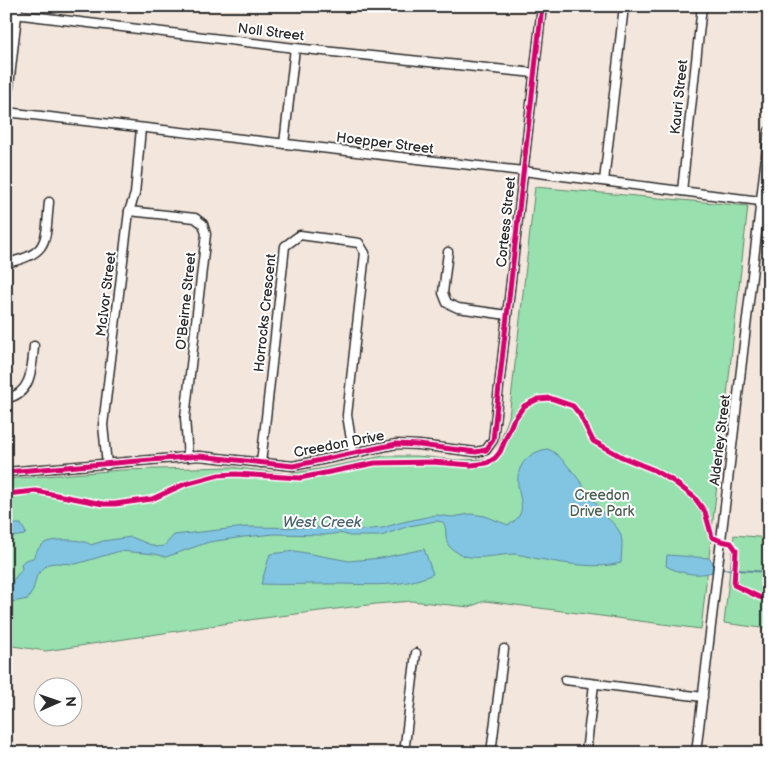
<svg xmlns="http://www.w3.org/2000/svg" width="775" height="759" font-family="'Balsamiq Sans',sans-serif">
<style>
.green{fill:#98e0ae;stroke:#62866c}
.water{fill:#81c5e2;stroke:#5f8799}
.lines{fill:none;stroke-linecap:round;stroke-linejoin:round}
.stream{stroke:#5f8799;stroke-width:2}
.minor-casing{stroke:#2b2b2b;stroke-width:11}
.minor{stroke:#fff;stroke-width:8}
.cycleway-casing{stroke:#fff;stroke-width:8}
.cycleway{stroke:#d6006c;stroke-width:5}
.labels{text-anchor:middle;dominant-baseline:central;stroke-width:4;stroke-linejoin:round;paint-order:stroke}
.street-label{font-size:14px;fill:#2b2b2b;stroke:#fff}
.park-label{font-size:14px;fill:#4c6152;stroke:#fff}
.water-label{font-size:15px;font-style:italic;fill:#49616b;stroke:#fff}
</style>
<rect width="100%" height="100%" fill="#f3e6dc"/>
<filter id="ink" filterUnits="userSpaceOnUse"><feTurbulence type="fractalNoise" baseFrequency=".02" numOctaves="2"/><feDisplacementMap in="SourceGraphic" scale="10" xChannelSelector="R" yChannelSelector="G"/><feConvolveMatrix kernelMatrix="1 2 1 2 8 2 1 2 1" color-interpolation-filters="sRGB"/></filter>
<g filter="url(#ink)">
<g class="green">
<polygon points="535,187 748,206 701,629 485,601 469,607 411,601 376,604 256,619 46,651 6,645 6,479 122,470 230,467 288,474 319,469 383,456 417,456 459,460 488,459 495,455 509,417"/>
<polygon points="734,535 769,538 769,629 724,623"/>
</g>
<g class="water">
<path d="M547,449C562,451 595,503 606,517C626,533 622,540 621,563C601,569 567,564 545,560C535,559 525,555 515,554C502,554 476,560 465,556C461,555 455,551 452,549C442,542 449,530 443,522L436,521L409,526L381,536H350L340,533L325,535L275,534L244,537L209,542L166,557L155,554L120,551L76,564L56,563L48,564L37,575L33,590L28,599L6,603V586L11,583L22,569L21,564L25,560L33,558C36,552 39,546 45,543C53,538 85,539 91,545L103,541L131,537L156,547L164,546L174,535L246,527L336,528L361,530L382,528L403,522L436,515L452,517L471,514L485,516L508,525C514,522 519,518 521,511C523,503 518,492 518,484C516,464 530,452 547,449Z"/>
<polygon points="6,524 21,524 26,533 24,535 6,538"/>
<path d="M424,549L433,574C399,590 359,583 323,584C302,584 282,585 261,584L270,554L295,551L349,561L381,558Z"/>
<path d="M667,555L709,558L713,562L712,572C698,577 678,573 666,566Z"/>
</g>
<g class="lines">
<polyline class="stream" points="721,569 769,572"/>
<defs>
<g id="minor">
<polyline points="6,13 295,48 534,73"/>
<polyline points="6,112 523,171 760,201"/>
<polyline points="6,113 18,6"/>
<polyline points="284,144 295,48"/>
<polyline points="604,181 624,6"/>
<polyline points="682,191 702,6"/>
<polyline points="129,211 195,218 203,224 206,234 185,418 188,457"/>
<polyline points="448,252 443,293 447,303 458,308 507,315"/>
<path d="M6,263C51,254 45,240 49,202"/>
<path d="M6,398C32,395 32,366 34,346"/>
<polyline points="261,463 285,246 300,235 359,243 365,253 347,415 353,452"/>
<polyline points="107,465 103,425 129,211 135,194 141,128"/>
<polyline points="6,472 199,456 293,466 396,444 419,445 476,452 486,450 493,440 542,6"/>
<polyline points="565,680 703,697"/>
<polyline points="404,753 416,653"/>
<polyline points="491,753 504,649"/>
<polyline points="586,753 594,684"/>
<polyline points="696,753 769,131"/>
</g>
</defs>
<use href="#minor" class="minor-casing"/>
<use href="#minor" class="minor"/>
<defs>
<g id="cycleway">
<polyline points="6,472 199,456 293,466 396,444 419,445 476,452 486,450 493,440 542,6"/>
<polyline points="6,494 36,491 103,504 115,504 152,499 185,484 219,475 236,474 300,478 375,463 432,462 472,465 487,463 495,458 500,452 513,421 524,406 538,399 550,398 573,406 580,415 593,441 622,457 654,470 673,481 694,497 705,512 712,537 721,541 731,543 736,550 734,585 759,597 769,599"/>
</g>
</defs>
<use href="#cycleway" class="cycleway-casing"/>
<use href="#cycleway" class="cycleway"/>
</g>
</g>
<g class="labels">
<g class="street-label">
<text transform="translate(271 32) rotate(7)">Noll Street</text>
<text transform="translate(679 97) rotate(-84)">Kauri Street</text>
<text transform="translate(385 143) rotate(7)">Hoepper Street</text>
<text transform="translate(506 222) rotate(-84)">Cortess Street</text>
<text transform="translate(106 294) rotate(-83)">McIvor Street</text>
<text transform="translate(186 301) rotate(-84)">O'Beirne Street</text>
<text transform="translate(265 313) rotate(-84)">Horrocks Crescent</text>
<text transform="translate(720 440) rotate(-83)">Alderley Street</text>
<text transform="translate(339 444) rotate(-11)">Creedon Drive</text>
</g>
<g class="park-label">
<text x="602" y="495">Creedon<tspan x="602" dy="16">Drive Park</tspan></text>
</g>
<g class="water-label">
<text x="322" y="522">West Creek</text>
</g>
</g>
<rect width="775" height="759" fill="none" stroke="#fff" stroke-width="25"/>
<rect x="12" y="12" width="750" height="734" fill="none" stroke="#2b2b2b" stroke-width="2" filter="url(#ink)"/>
<g transform="translate(58 702) rotate(88)"><circle r="24" fill="#ffffff" stroke="#aaaaaa"/>
<path d="M0-4L9 19L0 12L-9 19Z" fill="#2b2b2b"/>
<text y="-8" font-size="14" font-weight="bold" text-anchor="middle" fill="#2b2b2b">N</text>
</g>
</svg>
